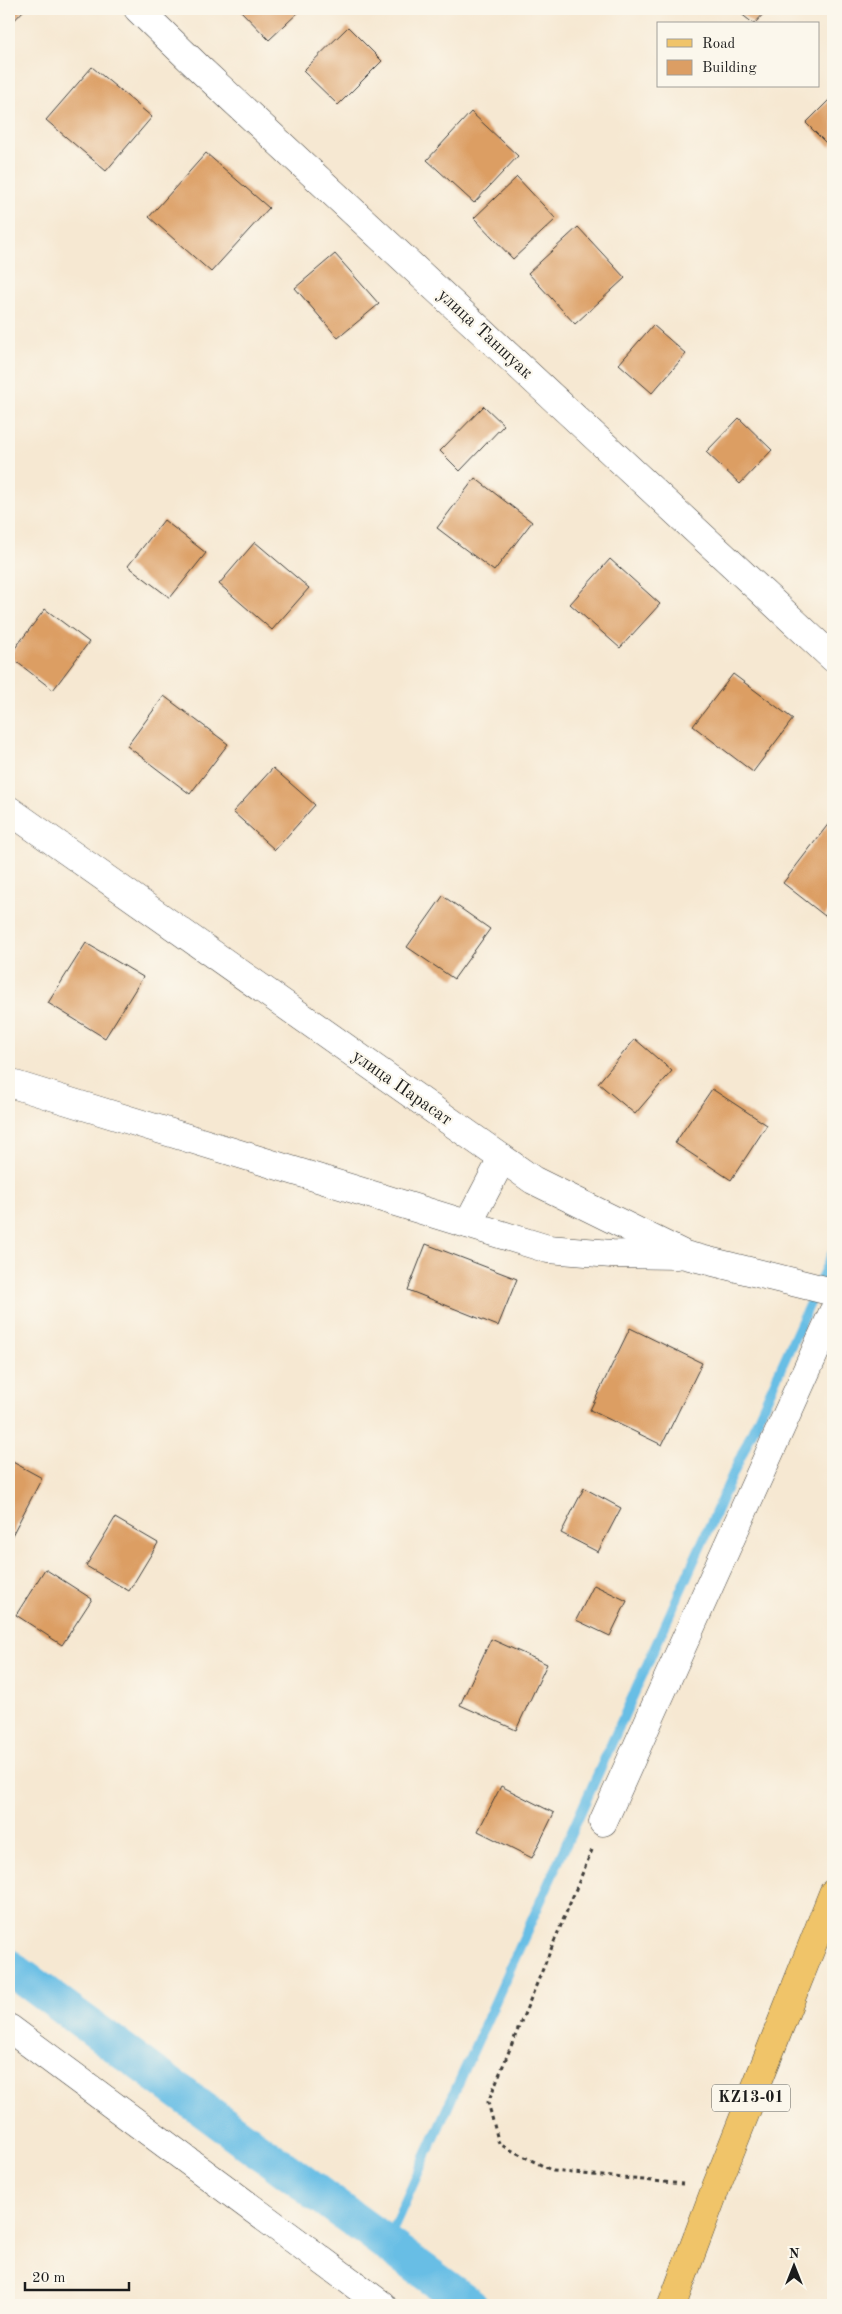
<svg xmlns="http://www.w3.org/2000/svg" width="842" height="2314" font-family="'Old Standard TT',serif">
<style>
.lines{fill:none;stroke-linecap:round;stroke-linejoin:round}
.stream{stroke:#68bee5;stroke-width:10}
.canal{stroke:#68bee5;stroke-width:36}
.building{fill:#dc9e64}
.street-casing{stroke:#3d3b37;stroke-width:29}
.primary-casing{stroke:#3d3b37;stroke-width:29}
.path{stroke:#3d3b37;stroke-width:3;stroke-dasharray:4 4;stroke-linecap:butt}
.street{stroke:#fff;stroke-width:28}
.primary{stroke:#f0c469;stroke-width:28}
.labels{text-anchor:middle;dominant-baseline:central;stroke-width:4.5;stroke-linejoin:round;paint-order:stroke}
.shield{fill:#fbf7ec;stroke:#5f5e5a;stroke-width:1}
.shield-label{font-size:16px;font-weight:bold;fill:#1c1c1c}
.street-label{font-size:18px;fill:#1c1c1c;stroke:#fbf7ec}
</style>
<rect width="100%" height="100%" fill="#fbf7ec"/>
<filter id="ink" filterUnits="userSpaceOnUse"><feTurbulence type="fractalNoise" baseFrequency=".02" numOctaves="2"/><feDisplacementMap in="SourceGraphic" scale="10" xChannelSelector="R" yChannelSelector="G"/><feConvolveMatrix kernelMatrix="1 2 1 2 8 2 1 2 1" color-interpolation-filters="sRGB"/></filter>
<filter id="wash" filterUnits="userSpaceOnUse"><feTurbulence type="fractalNoise" baseFrequency=".0096" numOctaves="4" result="noise"/><feDisplacementMap in="SourceGraphic" scale="20" xChannelSelector="R" yChannelSelector="G"/><feGaussianBlur stdDeviation="1.12" result="paint"/><feColorMatrix in="noise" values="0 0 0 0 0 0 0 0 0 0 0 0 0 0 0 0 0 1.4 0 .05"/><feComposite in="paint" operator="in"/></filter>
<g filter="url(#wash)">
<rect width="100%" height="100%" fill="#f6e8d2"/>
<g class="lines">
<polyline class="stream" points="386,2244 833,1252"/>
<polyline class="canal" points="9,1967 470,2305"/>
</g>
<g id="blocks">
<g class="building">
<polygon points="9,9 25,9 9,26"/>
<polygon points="239,9 302,9 269,40"/>
<polygon points="735,9 768,9 754,24"/>
<polygon points="348,27 382,61 338,105 303,71"/>
<polygon points="92,67 152,117 106,171 46,120"/>
<polygon points="833,96 833,144 830,147 806,123"/>
<polygon points="471,112 518,156 474,203 427,160"/>
<polygon points="206,153 269,208 211,272 149,217"/>
<polygon points="517,177 556,219 513,259 474,218"/>
<polygon points="578,227 625,278 575,324 528,273"/>
<polygon points="335,254 379,304 338,338 295,288"/>
<polygon points="653,325 686,354 652,393 619,364"/>
<polygon points="484,406 504,425 460,471 440,451"/>
<polygon points="739,418 772,450 740,484 706,452"/>
<polygon points="475,478 532,522 494,571 437,528"/>
<polygon points="164,520 206,553 170,598 128,566"/>
<polygon points="255,542 309,588 272,630 219,584"/>
<polygon points="610,559 660,604 620,648 570,604"/>
<polygon points="45,609 89,642 53,690 9,656"/>
<polygon points="733,674 793,719 753,772 693,726"/>
<polygon points="164,696 228,744 190,794 127,746"/>
<polygon points="273,768 315,805 275,850 233,812"/>
<polygon points="833,818 833,904 825,916 783,883"/>
<polygon points="443,896 490,929 454,979 407,947"/>
<polygon points="86,943 143,977 105,1038 48,1003"/>
<polygon points="635,1039 672,1071 635,1114 598,1083"/>
<polygon points="712,1089 767,1125 731,1180 675,1143"/>
<polygon points="426,1244 517,1279 498,1326 408,1290"/>
<polygon points="630,1328 702,1363 662,1445 590,1410"/>
<polygon points="9,1460 42,1478 9,1541"/>
<polygon points="584,1488 621,1508 598,1552 561,1533"/>
<polygon points="115,1518 158,1543 129,1591 86,1566"/>
<polygon points="45,1569 92,1599 62,1645 16,1615"/>
<polygon points="594,1585 627,1601 610,1636 576,1620"/>
<polygon points="491,1639 547,1664 516,1730 460,1705"/>
<polygon points="501,1786 554,1813 532,1858 478,1831"/>
</g>
</g>
</g>
<g filter="url(#ink)">
<use href="#blocks" fill-opacity="0" stroke="#3d3b37" stroke-width="1"/>
<g class="lines">
<defs>
<g id="street">
<polyline points="138,9 200,69 833,658"/>
<polyline points="9,810 533,1180 685,1255 833,1292"/>
<polyline points="9,1083 548,1249 612,1254 677,1255"/>
<polyline points="468,1224 502,1159"/>
<polyline points="603,1822 833,1312"/>
<polyline points="9,2028 382,2305"/>
</g>
<polyline id="primary" points="672,2305 716,2187 833,1893"/>
</defs>
<use href="#street" class="street-casing"/>
<use href="#primary" class="primary-casing"/>
<polyline class="path" points="592,1850 488,2102 499,2144 553,2171 683,2184"/>
<use href="#street" class="street"/>
<use href="#primary" class="primary"/>
</g>
</g>
<g class="labels">
<rect class="shield" x="712" y="2084.5" width="78" height="27" rx="4"/>
<g class="shield-label">
<text x="751" y="2098">KZ13-01</text>
</g>
<g class="street-label">
<text transform="translate(485 334) rotate(43)">улица Таншуак</text>
<text transform="translate(402 1088) rotate(35)">улица Парасат</text>
</g>
</g>
<rect width="842" height="2314" fill="none" stroke="#fbf7ec" stroke-width="30"/>
<rect x="657" y="22" width="162" height="65" fill="#fbf7ec" stroke="#a29f99"/>
<rect x="667" y="39" width="25" height="8" fill="#f0c469" stroke="#a29f99"/>
<text x="702" y="48" font-size="15" fill="#1c1c1c">Road</text>
<rect x="667" y="60" width="25" height="15" fill="#dc9e64" stroke="#a29f99"/>
<text x="702" y="72" font-size="15" fill="#1c1c1c">Building</text>
<g transform="translate(794 2266)" stroke="#fbf7ec" stroke-width="4" paint-order="stroke">
<path d="M0-4L9 19L0 12L-9 19Z" fill="#1c1c1c"/>
<text y="-8" font-size="14" font-weight="bold" text-anchor="middle" fill="#1c1c1c">N</text>
</g>
<path d="M25 2282v8h104v-8" fill="none" stroke="#1c1c1c" stroke-width="2.5"/>
<text x="32" y="2282" font-size="15" fill="#1c1c1c" stroke="#fbf7ec" stroke-width="4" paint-order="stroke">20 m</text>
</svg>
